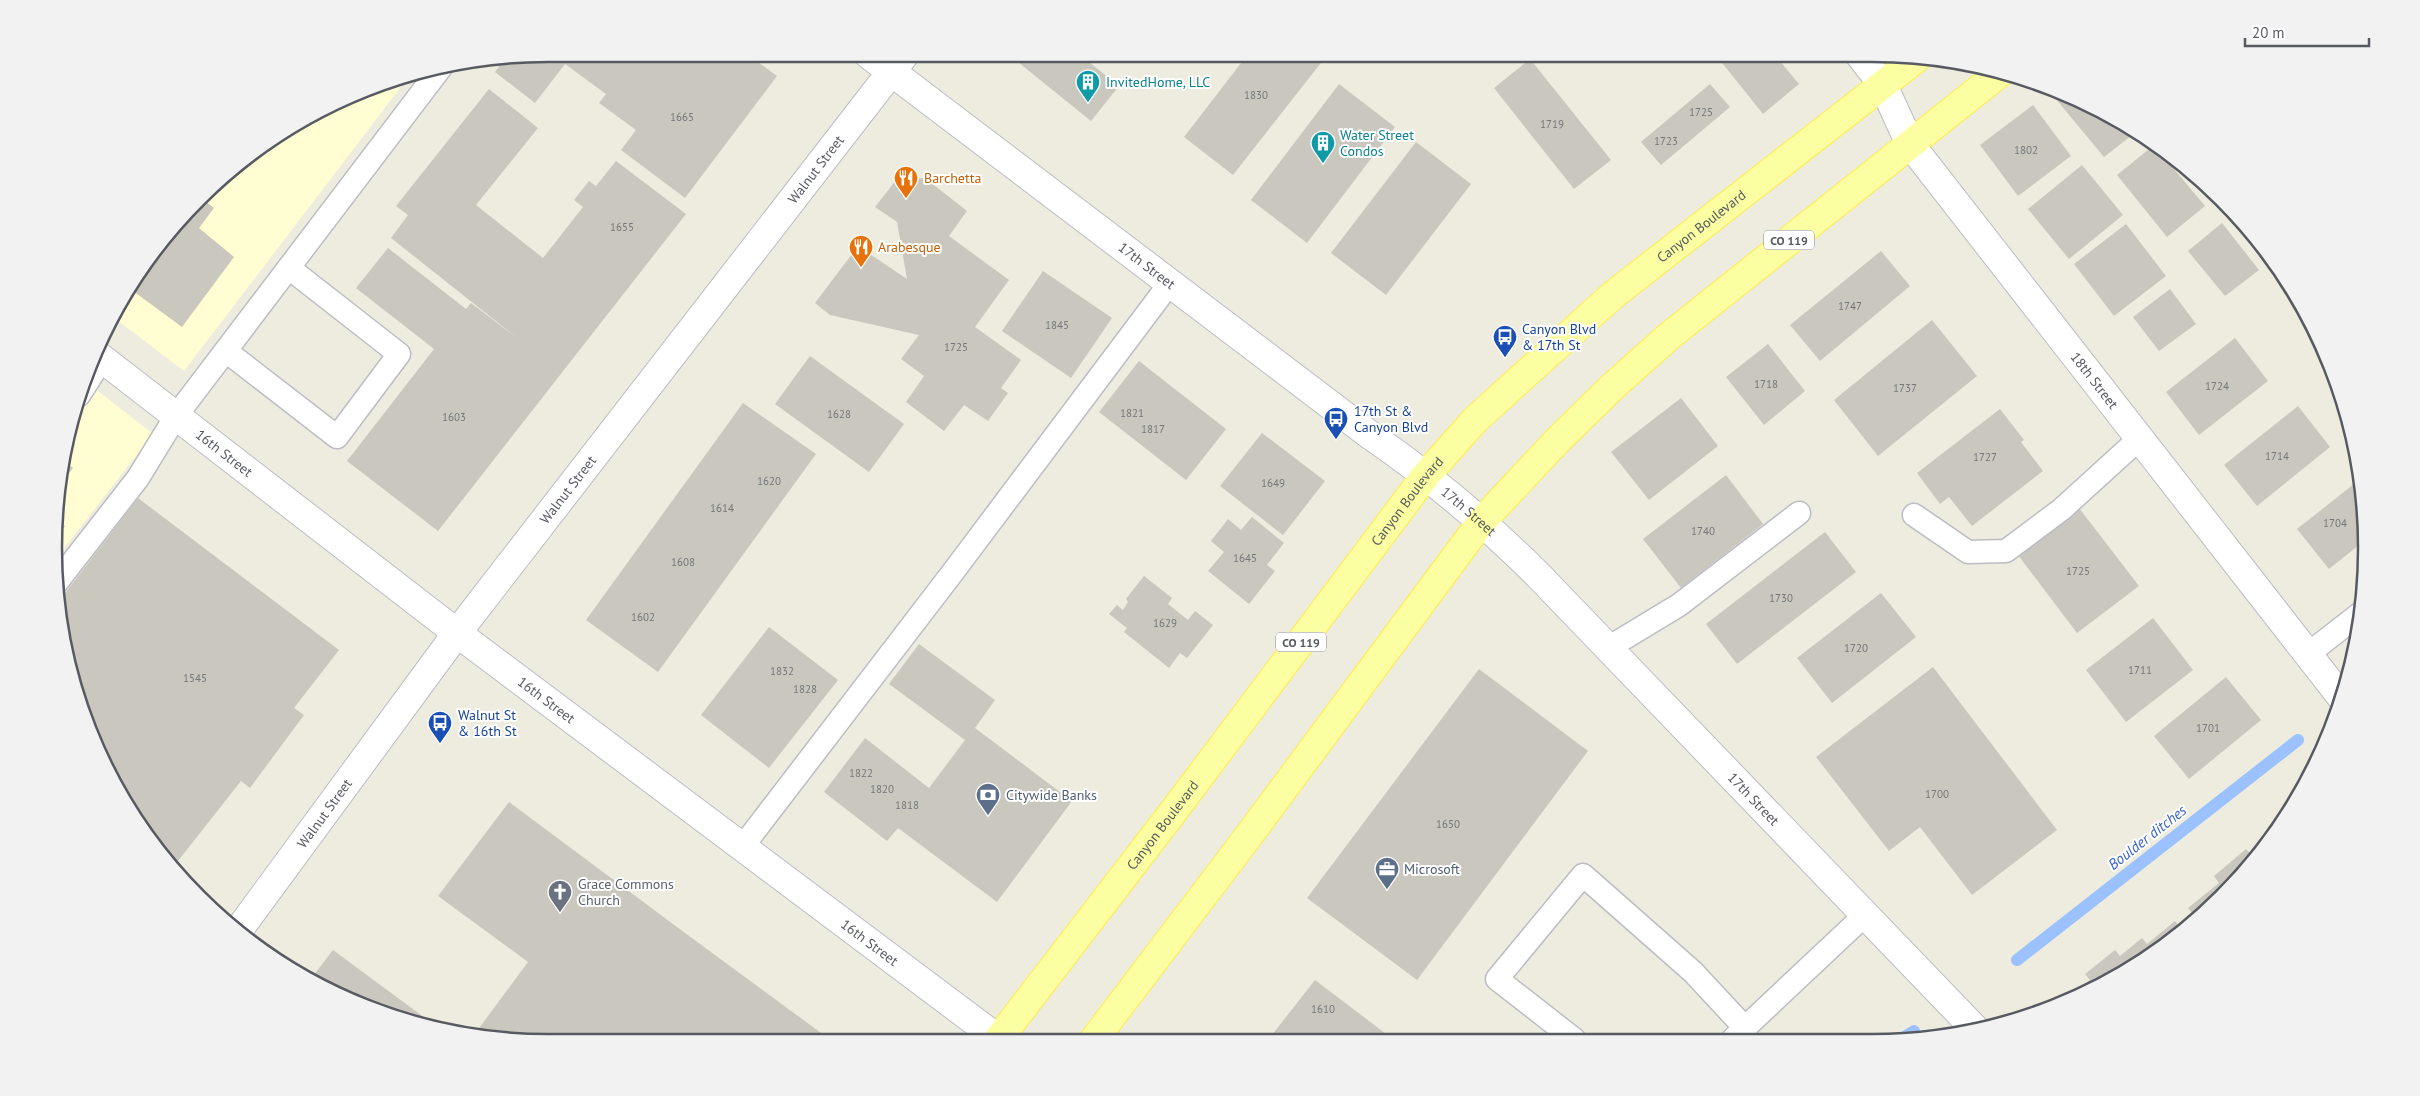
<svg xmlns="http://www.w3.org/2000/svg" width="2420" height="1096" font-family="'PT Sans',sans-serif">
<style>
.commercial{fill:#fffdd1}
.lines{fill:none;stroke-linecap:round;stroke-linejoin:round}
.stream{stroke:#9cc1ff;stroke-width:12}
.building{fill:#cac8be}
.service-casing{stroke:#bcbdc4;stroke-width:25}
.minor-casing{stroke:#bcbdc4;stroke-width:30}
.tertiary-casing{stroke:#bcbdc4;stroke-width:30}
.primary-casing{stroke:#ffee46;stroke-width:30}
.service{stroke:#fff;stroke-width:22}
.minor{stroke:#fff;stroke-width:28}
.tertiary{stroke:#fff;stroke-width:28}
.primary{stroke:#fcffa1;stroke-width:28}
.labels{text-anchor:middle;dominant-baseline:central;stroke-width:4;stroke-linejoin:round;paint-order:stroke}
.number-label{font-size:11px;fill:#747679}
.shield{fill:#fff;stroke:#8a8c91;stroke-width:1}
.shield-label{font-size:12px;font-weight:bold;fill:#585a62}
.culture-label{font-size:14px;fill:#0d838f;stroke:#fff;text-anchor:start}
.street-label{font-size:14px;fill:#585a62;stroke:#fff}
.food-label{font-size:14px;fill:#c56008;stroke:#fff;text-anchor:start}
.transit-label{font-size:14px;fill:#164399;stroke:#fff;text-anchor:start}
.service-label{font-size:14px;fill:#4e5e75;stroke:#fff;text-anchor:start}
.worship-label{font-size:14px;fill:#5b616d;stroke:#fff;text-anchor:start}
.water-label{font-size:15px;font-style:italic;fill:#3461cd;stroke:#fff}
.rim{fill:none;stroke:#585a62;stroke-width:2.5}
</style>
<rect width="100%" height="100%" fill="#edecde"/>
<g class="commercial">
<polygon points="410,75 184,371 113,317 120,301 176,222 222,176 301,120 389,80"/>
<polygon points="84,380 153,434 55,560 54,548 63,452"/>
</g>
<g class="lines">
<g class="stream">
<polyline points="2017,960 2298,740"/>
<polyline points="1903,1038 1914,1031"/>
</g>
</g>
<g class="building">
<polygon points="548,54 747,54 777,76 685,198 621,150 636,130 599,103 606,94 565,64 535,103 495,72 505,58"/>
<polygon points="1008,54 1079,54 1119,86 1091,121"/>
<polygon points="1125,54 1143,54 1136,62"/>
<polygon points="1248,54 1328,54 1233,175 1184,137"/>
<polygon points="1725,54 1774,54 1799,84 1763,114 1719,59"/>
<polygon points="1530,59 1611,160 1574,189 1494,88"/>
<polygon points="1339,84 1395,127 1307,243 1251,200"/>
<polygon points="1710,84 1730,107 1661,165 1641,142"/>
<polygon points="489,89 538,128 476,205 543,258 583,207 574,200 589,181 596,186 616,161 686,214 438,531 347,461 434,349 356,288 388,248 466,309 471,303 521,341 391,238 408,215 396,206"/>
<polygon points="2061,94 2119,120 2136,132 2104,157 2055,98"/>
<polygon points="2033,105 2071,156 2018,196 1980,145"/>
<polygon points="1416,142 1471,184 1386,295 1331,253"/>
<polygon points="2154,145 2205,206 2167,237 2117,175"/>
<polygon points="2082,165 2123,215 2069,259 2028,209"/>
<polygon points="925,178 967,211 949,236 1009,280 975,327 1021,360 1001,388 1008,393 988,421 964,405 944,431 906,402 924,376 901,359 919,335 830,315 815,303 858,246 907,279 897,222 875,207 896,180"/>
<polygon points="201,198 214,208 199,228 234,257 182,327 129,288 176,222"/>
<polygon points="2222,223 2259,270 2225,296 2188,251"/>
<polygon points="2126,224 2166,276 2114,316 2074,264"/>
<polygon points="1881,251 1910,286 1820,361 1790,325"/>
<polygon points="1043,271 1112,318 1071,378 1002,331"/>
<polygon points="2170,289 2196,324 2159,351 2133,317"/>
<polygon points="1932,320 1977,376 1878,456 1834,400"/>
<polygon points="2235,338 2268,381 2199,435 2166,392"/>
<polygon points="1768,344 1805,391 1764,425 1726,377"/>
<polygon points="810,356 904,424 869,472 775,404"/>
<polygon points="1139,361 1226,429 1186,480 1099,412"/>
<polygon points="1681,398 1718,446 1649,500 1611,452"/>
<polygon points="743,403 816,454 658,672 586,620"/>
<polygon points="2298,406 2330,447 2257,506 2224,465"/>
<polygon points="2000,409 2024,440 2021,442 2043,471 1972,526 1949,497 1940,504 1917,473"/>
<polygon points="1262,433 1325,481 1283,535 1220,486"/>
<polygon points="62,460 73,468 60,485 62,463"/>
<polygon points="1726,475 1763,524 1681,588 1643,539"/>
<polygon points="2359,480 2365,516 2364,541 2329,569 2297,529"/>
<polygon points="138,498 339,650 294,708 304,715 250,788 241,781 174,866 168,862 120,795 80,707 63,644 59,601"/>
<polygon points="2079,508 2139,586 2077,633 2018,555"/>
<polygon points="1252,517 1284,543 1267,565 1275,571 1249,604 1208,571 1224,552 1211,541 1228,519 1241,530"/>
<polygon points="56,520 65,526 55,540 56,521"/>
<polygon points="1825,532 1856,572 1737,664 1706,624"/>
<polygon points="1144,576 1172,598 1168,604 1188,620 1195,611 1213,625 1187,658 1180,653 1169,668 1124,632 1127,628 1109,614 1117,605 1123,610 1128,602 1126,599"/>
<polygon points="1881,593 1916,637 1832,703 1797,658"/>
<polygon points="2153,618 2193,670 2126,722 2086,670"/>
<polygon points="769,627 838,680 769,768 701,715"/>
<polygon points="919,644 995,700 975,728 1072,801 997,902 898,828 887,841 824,792 865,738 929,788 965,740 889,684"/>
<polygon points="1933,667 2057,830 1972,895 1920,827 1889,851 1816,757"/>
<polygon points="1479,669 1588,751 1417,980 1307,898"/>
<polygon points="2226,677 2261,720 2189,779 2154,736"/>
<polygon points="509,802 681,930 832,1041 548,1042 474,1035 528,962 438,896"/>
<polygon points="2246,849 2253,857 2198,920 2188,908 2219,883 2214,876"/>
<polygon points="2175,921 2182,930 2090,991 2067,1000 2065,998 2090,980 2085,974 2115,950 2120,956 2142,938 2147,944"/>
<polygon points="333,950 440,1029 440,1030 389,1016 310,980"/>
<polygon points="1315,980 1394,1040 1263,1040 1265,1037 1268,1040"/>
</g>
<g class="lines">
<defs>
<g id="service">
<polyline points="226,351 337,437 399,354 289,268"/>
<polyline points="79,395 102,359"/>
<polyline points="1914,515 1968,552 2006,551 2062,509 2140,438"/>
<polyline points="57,582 138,478 176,416 442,66"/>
<polyline points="1608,648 1679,605 1799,513"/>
<polyline points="2308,654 2362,612"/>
<polyline points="743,846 953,572 1170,283"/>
<polyline points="1574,1039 1497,979 1583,875 1693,972 1746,1029"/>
<polyline points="1733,1039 1866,914"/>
</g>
<g id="minor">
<path id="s1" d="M1859,54L1883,85L1910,144L2342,698"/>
<path id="s2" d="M96,354L457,633L1001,1041"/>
</g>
<g id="tertiary">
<path id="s3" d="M868,54L1370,435C1431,477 1487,524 1539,576L1976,1030"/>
<path id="s4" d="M238,931L457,633L905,54"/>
</g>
<g id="primary">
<path id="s5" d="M997,1041L1176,808L1426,475L1475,420L1613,295L1917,58"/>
<polyline points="1093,1041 1247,838 1482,521 1556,442 1611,388 1668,337 2001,72"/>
</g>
</defs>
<use href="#service" class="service-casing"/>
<use href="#minor" class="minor-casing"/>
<use href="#tertiary" class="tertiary-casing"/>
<use href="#primary" class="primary-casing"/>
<use href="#service" class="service"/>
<use href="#minor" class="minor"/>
<use href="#tertiary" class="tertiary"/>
<use href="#primary" class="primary"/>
</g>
<defs>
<symbol id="building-pin" viewBox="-11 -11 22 30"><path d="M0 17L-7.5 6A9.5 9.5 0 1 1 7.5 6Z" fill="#0f9aa8" stroke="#fff"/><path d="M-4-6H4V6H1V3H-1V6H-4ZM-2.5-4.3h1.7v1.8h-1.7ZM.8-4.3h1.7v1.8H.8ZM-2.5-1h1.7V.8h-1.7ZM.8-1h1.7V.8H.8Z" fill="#fff"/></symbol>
<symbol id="restaurant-pin" viewBox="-11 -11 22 30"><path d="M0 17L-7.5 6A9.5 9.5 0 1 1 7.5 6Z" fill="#e8710a" stroke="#fff"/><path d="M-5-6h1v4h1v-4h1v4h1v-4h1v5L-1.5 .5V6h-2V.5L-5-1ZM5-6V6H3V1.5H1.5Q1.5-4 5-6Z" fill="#fff"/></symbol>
<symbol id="bus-pin" viewBox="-11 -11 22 30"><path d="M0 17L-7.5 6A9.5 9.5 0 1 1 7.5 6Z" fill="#1a4fb4" stroke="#fff"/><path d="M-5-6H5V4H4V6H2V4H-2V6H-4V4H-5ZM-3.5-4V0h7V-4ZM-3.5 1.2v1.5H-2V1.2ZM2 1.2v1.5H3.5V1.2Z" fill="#fff"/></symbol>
<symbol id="bank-pin" viewBox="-11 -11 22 30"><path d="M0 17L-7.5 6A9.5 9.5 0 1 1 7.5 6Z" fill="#5c6f8a" stroke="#fff"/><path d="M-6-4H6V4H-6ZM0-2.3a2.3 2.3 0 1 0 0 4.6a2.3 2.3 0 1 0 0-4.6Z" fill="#fff"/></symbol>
<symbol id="office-pin" viewBox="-11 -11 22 30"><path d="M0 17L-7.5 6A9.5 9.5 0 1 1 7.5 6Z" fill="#5c6f8a" stroke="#fff"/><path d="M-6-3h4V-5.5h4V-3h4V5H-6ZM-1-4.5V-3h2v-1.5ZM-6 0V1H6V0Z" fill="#fff"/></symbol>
<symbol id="church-pin" viewBox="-11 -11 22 30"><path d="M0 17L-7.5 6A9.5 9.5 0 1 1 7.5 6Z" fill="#6b7280" stroke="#fff"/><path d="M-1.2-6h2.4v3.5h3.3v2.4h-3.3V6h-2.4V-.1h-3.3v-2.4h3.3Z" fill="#fff"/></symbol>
</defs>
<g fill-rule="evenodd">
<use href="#building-pin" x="1074" y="68" width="28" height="38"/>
<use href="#building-pin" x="1309" y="129" width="28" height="38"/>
<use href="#restaurant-pin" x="892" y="164" width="28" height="38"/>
<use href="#restaurant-pin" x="847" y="233" width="28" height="38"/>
<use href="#bus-pin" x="1491" y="323" width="28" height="38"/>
<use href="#bus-pin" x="1322" y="405" width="28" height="38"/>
<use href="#bus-pin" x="426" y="709" width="28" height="38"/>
<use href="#bank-pin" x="974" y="781" width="28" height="38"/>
<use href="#office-pin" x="1373" y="855" width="28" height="38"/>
<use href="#church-pin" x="546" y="878" width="28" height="38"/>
</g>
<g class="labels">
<g class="number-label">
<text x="1256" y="95">1830</text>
<text x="1701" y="112">1725</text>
<text x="682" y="117">1665</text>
<text x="1552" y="124">1719</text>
<text x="1666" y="141">1723</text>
<text x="2026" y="150">1802</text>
<text x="622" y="227">1655</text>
<text x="1850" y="306">1747</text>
<text x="1057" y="325">1845</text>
<text x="956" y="347">1725</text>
<text x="1766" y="384">1718</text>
<text x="2217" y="386">1724</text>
<text x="1905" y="388">1737</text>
<text x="1132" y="413">1821</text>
<text x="839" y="414">1628</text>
<text x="454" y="417">1603</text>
<text x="1153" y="429">1817</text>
<text x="2277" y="456">1714</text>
<text x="1985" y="457">1727</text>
<text x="769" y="481">1620</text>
<text x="1273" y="483">1649</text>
<text x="722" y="508">1614</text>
<text x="2335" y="523">1704</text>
<text x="1703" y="531">1740</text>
<text x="1245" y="558">1645</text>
<text x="683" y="562">1608</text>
<text x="2078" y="571">1725</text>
<text x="1781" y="598">1730</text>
<text x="643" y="617">1602</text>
<text x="1165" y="623">1629</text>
<text x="1856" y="648">1720</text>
<text x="2140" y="670">1711</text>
<text x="782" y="671">1832</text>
<text x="195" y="678">1545</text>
<text x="805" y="689">1828</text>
<text x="2208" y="728">1701</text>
<text x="861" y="773">1822</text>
<text x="882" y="789">1820</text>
<text x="1937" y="794">1700</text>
<text x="907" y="805">1818</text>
<text x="1448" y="824">1650</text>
<text x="1323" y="1009">1610</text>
</g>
<g class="shield">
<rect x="1764" y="230.5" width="50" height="19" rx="4"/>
<rect x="1276" y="632.5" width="50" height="19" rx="4"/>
</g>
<g class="shield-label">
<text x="1789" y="240">CO 119</text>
<text x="1301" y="642">CO 119</text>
</g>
<g class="culture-label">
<text x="1106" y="82">InvitedHome, LLC</text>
<text x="1340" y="135">Water Street<tspan x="1340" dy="16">Condos</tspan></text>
</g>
<g class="street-label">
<text stroke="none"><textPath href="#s4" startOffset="956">Walnut Street</textPath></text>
<text stroke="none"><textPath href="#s5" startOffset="1082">Canyon Boulevard</textPath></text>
<text stroke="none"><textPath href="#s3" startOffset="350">17th Street</textPath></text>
<text stroke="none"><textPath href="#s1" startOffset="404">18th Street</textPath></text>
<text stroke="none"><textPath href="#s2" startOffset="162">16th Street</textPath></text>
<text stroke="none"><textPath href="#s4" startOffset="551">Walnut Street</textPath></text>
<text stroke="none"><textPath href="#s5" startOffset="678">Canyon Boulevard</textPath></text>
<text stroke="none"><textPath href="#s3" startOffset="755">17th Street</textPath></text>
<text stroke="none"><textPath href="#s2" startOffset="568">16th Street</textPath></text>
<text stroke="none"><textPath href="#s3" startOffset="1160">17th Street</textPath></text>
<text stroke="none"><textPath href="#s4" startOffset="146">Walnut Street</textPath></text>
<text stroke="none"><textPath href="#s5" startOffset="272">Canyon Boulevard</textPath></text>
<text stroke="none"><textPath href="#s2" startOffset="972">16th Street</textPath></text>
</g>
<g class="food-label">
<text x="924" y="178">Barchetta</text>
<text x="878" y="247">Arabesque</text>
</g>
<g class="transit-label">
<text x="1522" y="329">Canyon Blvd<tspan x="1522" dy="16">&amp; 17th St</tspan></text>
<text x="1354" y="411">17th St &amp;<tspan x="1354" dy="16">Canyon Blvd</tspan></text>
<text x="458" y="715">Walnut St<tspan x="458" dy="16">&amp; 16th St</tspan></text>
</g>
<g class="service-label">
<text x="1006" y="795">Citywide Banks</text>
<text x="1404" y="869">Microsoft</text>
</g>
<g class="worship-label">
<text x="578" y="884">Grace Commons<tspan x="578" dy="16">Church</tspan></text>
</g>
<g class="water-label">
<text transform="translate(2147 837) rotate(-38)">Boulder ditches</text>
</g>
</g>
<path d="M0 0H2420V1096H0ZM548 62H1872A486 486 0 0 1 2358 548V548A486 486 0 0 1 1872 1034H548A486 486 0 0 1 62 548V548A486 486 0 0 1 548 62Z" fill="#f2f2f2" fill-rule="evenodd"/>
<path class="rim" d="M548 62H1872A486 486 0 0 1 2358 548V548A486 486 0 0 1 1872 1034H548A486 486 0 0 1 62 548V548A486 486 0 0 1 548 62Z"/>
<path d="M2245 38v8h124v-8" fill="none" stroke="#585a62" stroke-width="2.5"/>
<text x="2252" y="38" font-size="15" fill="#585a62" stroke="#ffffff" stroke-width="4" paint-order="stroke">20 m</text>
</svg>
